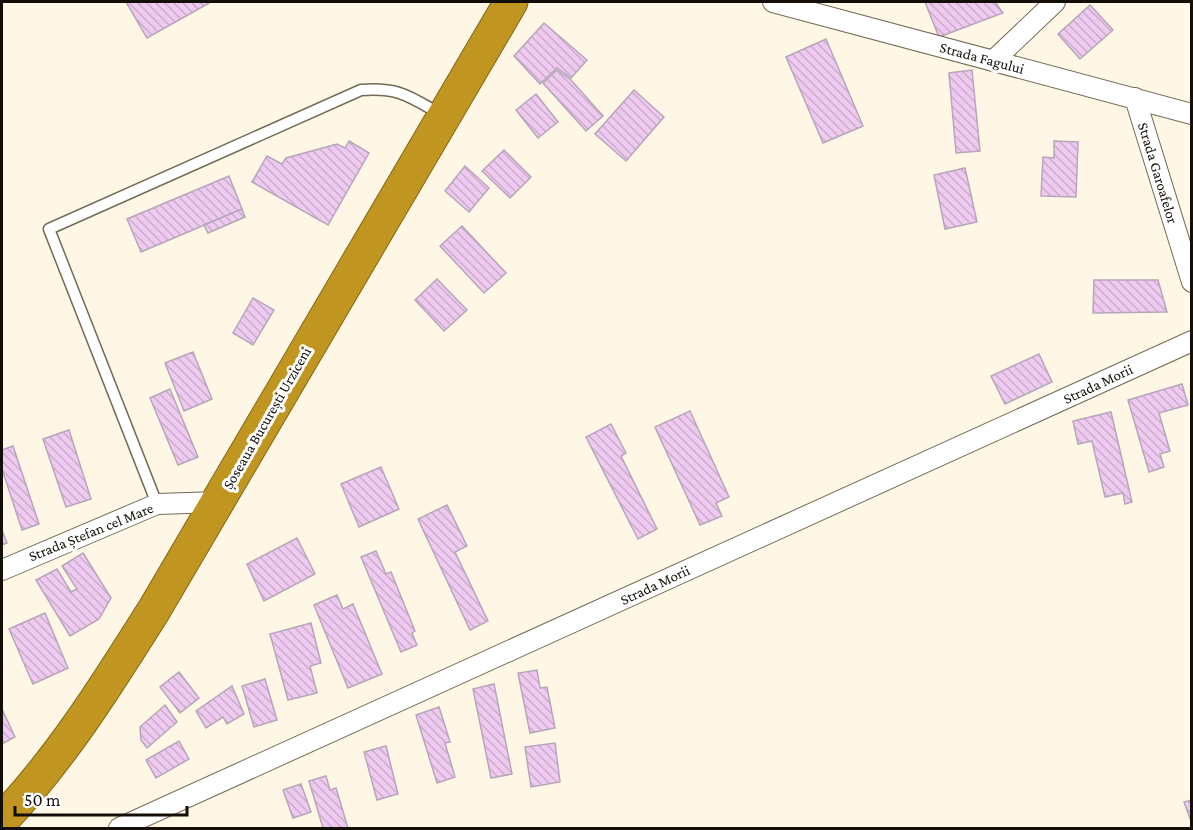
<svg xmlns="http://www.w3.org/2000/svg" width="1193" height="830" font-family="'Crimson Pro',serif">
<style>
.building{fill:url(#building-back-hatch);stroke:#b7a6b9;stroke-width:1.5}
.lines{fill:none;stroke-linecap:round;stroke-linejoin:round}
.lane-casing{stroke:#746b57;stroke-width:13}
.street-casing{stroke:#746b57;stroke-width:22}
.highway-casing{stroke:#836718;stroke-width:35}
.lane{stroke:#fff;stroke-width:10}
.street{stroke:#fff;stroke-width:20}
.highway{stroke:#c09620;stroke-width:33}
.labels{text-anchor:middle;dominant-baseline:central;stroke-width:6;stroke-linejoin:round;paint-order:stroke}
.street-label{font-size:15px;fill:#130f08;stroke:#fff}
</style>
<defs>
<pattern id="building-back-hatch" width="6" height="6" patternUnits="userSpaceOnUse" patternTransform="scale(1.5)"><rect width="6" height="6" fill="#eecaf0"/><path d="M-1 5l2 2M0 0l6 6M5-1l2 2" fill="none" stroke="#cbaccc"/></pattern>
</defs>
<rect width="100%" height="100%" fill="#fff7e5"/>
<g class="building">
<polygon points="126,2 211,2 147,38"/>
<polygon points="925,2 995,2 1003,13 939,37"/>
<polygon points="1090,5 1113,30 1080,59 1058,34"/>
<polygon points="544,23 587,60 571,78 557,68 540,84 514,56"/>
<polygon points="826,39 863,126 823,143 786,57"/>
<polygon points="557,70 571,80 603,116 586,131 543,83"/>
<polygon points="972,70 980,151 956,153 949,73"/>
<polygon points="634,90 664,117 626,161 595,134"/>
<polygon points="536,94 558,122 538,138 516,110"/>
<polygon points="349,141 369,153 328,225 252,182 267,156 282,164 286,158 337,144 345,148"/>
<polygon points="1054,141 1078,142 1076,197 1041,196 1043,157 1054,158"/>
<polygon points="504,150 531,177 510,198 482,171"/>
<polygon points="465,166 489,188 469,212 445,191"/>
<polygon points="965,168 977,222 945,229 934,175"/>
<polygon points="229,176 242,209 141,252 127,219"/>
<polygon points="242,209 245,217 208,233 204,225"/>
<polygon points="462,226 506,273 484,293 440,246"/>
<polygon points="437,279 467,310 444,331 415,300"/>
<polygon points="1094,280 1158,280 1167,312 1093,313"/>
<polygon points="253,298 274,310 253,345 233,333"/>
<polygon points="193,352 212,399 184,411 165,363"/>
<polygon points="1039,354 1052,382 1005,404 991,376"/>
<polygon points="1182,384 1188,405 1159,413 1170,451 1160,454 1164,467 1149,472 1128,400"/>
<polygon points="170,389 198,457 178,465 150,398"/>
<polygon points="690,411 729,497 716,503 722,516 700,525 655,427"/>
<polygon points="1111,412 1132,502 1125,504 1123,493 1105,497 1092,441 1078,444 1073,421"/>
<polygon points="611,424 626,453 621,456 657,529 638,539 586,437"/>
<polygon points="69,430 91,499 66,507 43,439"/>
<polygon points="13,446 39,524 22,530 2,469 2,450"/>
<polygon points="381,467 399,509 359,527 341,484"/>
<polygon points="447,505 467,546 455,552 488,621 470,630 418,519"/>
<polygon points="2,530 7,543 2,545"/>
<polygon points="297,538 315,574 264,601 247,564"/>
<polygon points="376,551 386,574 391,572 415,631 412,633 417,645 401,652 361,557"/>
<polygon points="83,553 111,598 99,619 70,636 36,580 57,569 71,592 77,589 62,566"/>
<polygon points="337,595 343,609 353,604 382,674 348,688 314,605"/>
<polygon points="45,613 68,668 33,684 9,629"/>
<polygon points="311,623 321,663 310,666 317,693 288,700 270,634"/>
<polygon points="537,670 540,688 547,687 555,728 530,733 518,673"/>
<polygon points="179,672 199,698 180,713 160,687"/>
<polygon points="265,679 277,720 254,727 242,686"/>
<polygon points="494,684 512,774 491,778 473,689"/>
<polygon points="232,686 244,714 227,724 223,717 206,728 196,711"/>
<polygon points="165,705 177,722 147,748 141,740 140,727"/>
<polygon points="439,707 450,742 445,743 455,777 437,783 416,715"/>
<polygon points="2,709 15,737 2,744"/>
<polygon points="179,741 189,759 156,778 146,760"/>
<polygon points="555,743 560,782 531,787 525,747"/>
<polygon points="386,746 398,794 377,800 364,752"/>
<polygon points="326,776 330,790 336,788 348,828 323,828 309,781"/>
<polygon points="301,784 311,812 293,818 283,790"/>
<polygon points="1192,800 1192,824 1184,802"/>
</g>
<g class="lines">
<defs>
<path id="lane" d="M157,504L49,229L361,90C400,87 410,97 442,115"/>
<g id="street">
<polyline points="773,2 1192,114"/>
<polyline points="993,61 1055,2"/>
<polyline points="1135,98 1192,282"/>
<polyline points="2,570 157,504 219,502"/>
<polyline points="119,828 1192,341"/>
</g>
<path id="highway" d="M2,820C62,757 108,683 154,610L511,2"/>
</defs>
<use href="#lane" class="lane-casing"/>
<use href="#street" class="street-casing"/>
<use href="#highway" class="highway-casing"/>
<use href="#lane" class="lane"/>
<use href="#street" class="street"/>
<use href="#highway" class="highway"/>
</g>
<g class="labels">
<g class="street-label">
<text transform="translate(982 58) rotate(15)">Strada Fagului</text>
<text transform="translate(1158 173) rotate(73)">Strada Garoafelor</text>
<text transform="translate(1098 384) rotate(-25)">Strada Morii</text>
<text transform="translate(267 418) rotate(-60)">Șoseaua București Urziceni</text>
<text transform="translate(91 532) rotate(-22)">Strada Ștefan cel Mare</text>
<text transform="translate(655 585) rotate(-25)">Strada Morii</text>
</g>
</g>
<rect width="1193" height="830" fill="none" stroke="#130f08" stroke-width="6"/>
<path d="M15 806v9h172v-9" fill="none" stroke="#130f08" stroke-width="3"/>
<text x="24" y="806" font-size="18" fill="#130f08" stroke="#ffffff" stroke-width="4.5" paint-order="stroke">50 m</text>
</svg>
